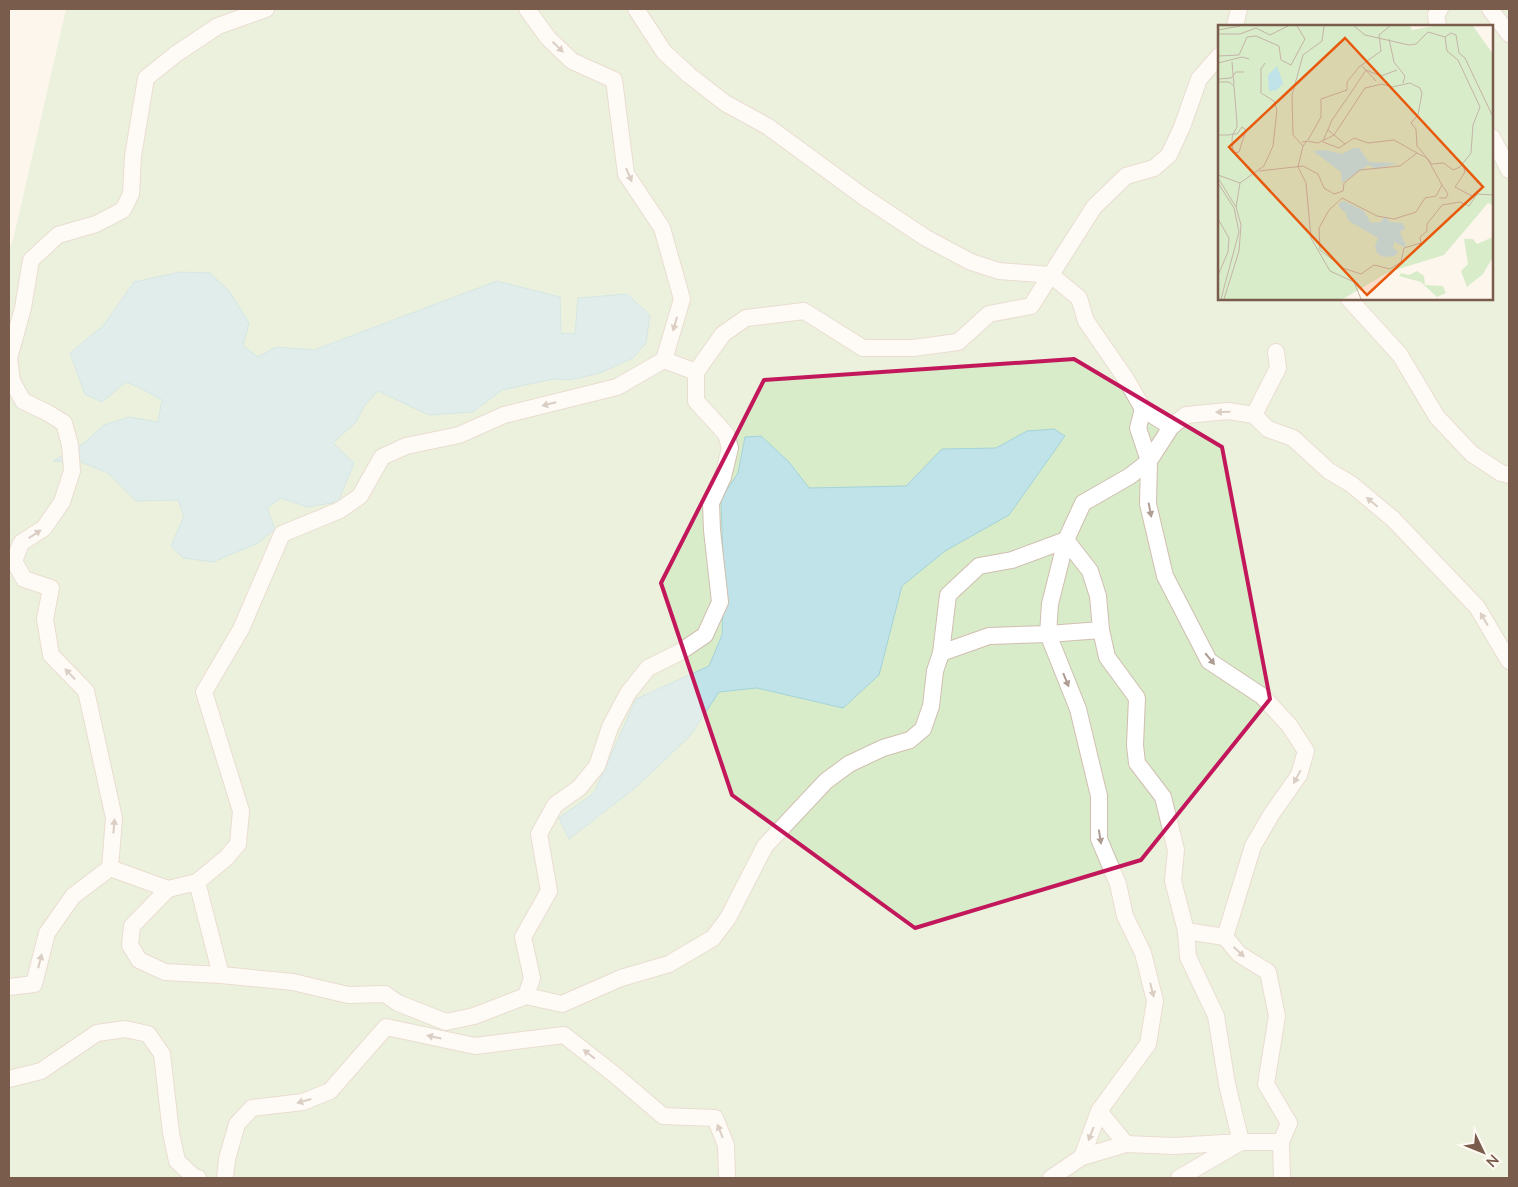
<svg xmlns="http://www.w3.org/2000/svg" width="1518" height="1187" font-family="Lato,sans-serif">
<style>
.green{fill:#d8ecc9;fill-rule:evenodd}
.water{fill:#bfe3e8;stroke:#a5d3da}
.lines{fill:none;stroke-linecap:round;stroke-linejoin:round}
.minor-casing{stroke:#d1beb0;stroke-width:18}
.minor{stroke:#fff;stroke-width:16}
.oneway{fill:#af9d94}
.marked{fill:none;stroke:#c2185b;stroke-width:4;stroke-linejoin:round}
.inset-road{fill:none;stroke:#c5b3a7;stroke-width:1}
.view{fill:#e8590c;fill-opacity:0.15;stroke:#e8590c;stroke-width:2.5}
.inset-edge{fill:none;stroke:#7a5c4d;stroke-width:2.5}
</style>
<rect width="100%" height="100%" fill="#fdf6ec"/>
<path class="green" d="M66,9H1509V1178H9V249L13,240ZM1219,26H1492V299H1219Z"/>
<g class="water">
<polygon points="180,272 210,273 230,292 249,323 243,346 258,357 276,347 314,350 497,281 560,297 561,333 575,334 578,298 627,294 650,315 646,343 633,358 600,373 570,380 553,379 502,390 473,412 429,415 378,391 364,406 356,422 333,443 354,463 338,502 307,507 281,498 267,508 275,529 258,543 213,562 183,558 171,546 184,516 178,500 136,501 108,473 81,462 53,461 83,444 104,425 129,417 158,422 162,400 140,388 126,382 102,402 85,394 70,353 103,326 134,282"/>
<polygon points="1054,429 1065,436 1009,515 945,551 902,586 879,675 843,708 757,688 719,692 690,736 635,788 569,839 559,818 594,793 636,699 709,666 722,635 724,588 721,499 738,473 745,437 761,436 789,462 809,488 906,486 942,449 996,448 1027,431"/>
</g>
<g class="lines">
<defs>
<g id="minor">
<polyline points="527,9 548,38 572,61 614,80 626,174 662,228 682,299 664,360 617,387 504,415 459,435 406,446 382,457 360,496 340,510 282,534 241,629 204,692 241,811 238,844 226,858 197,882 221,975 293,982 348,995 385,994 398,1003 446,1022 474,1016 526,996 532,978 523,937 549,891 539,834 555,805 579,788 597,766 610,727 628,693 648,668 680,652 705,635 720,602 712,530 711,503 723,477 730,448 726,434 696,401 696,372 723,334 746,318 804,311 863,348 913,348 958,342 989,314 1031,306 1094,207 1126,176 1154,168 1169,155 1182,127 1199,79 1219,56"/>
<polyline points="636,9 664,52 689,75 725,103 767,126 864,197 926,238 971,262 999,271 1051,275 1079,298 1086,321 1126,379 1143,409"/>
<polyline points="1490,9 1509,34"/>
<polyline points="1235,26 1239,9"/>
<polyline points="1438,26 1436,15 1440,9"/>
<polyline points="1492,137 1509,170"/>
<polyline points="1349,299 1400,355 1437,417 1472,454 1501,473 1509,475"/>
<polyline points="664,360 696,372"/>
<polyline points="1254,415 1278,368 1276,352"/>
<polyline points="1171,427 1143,409 1138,428 1149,461 1171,427 1186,415 1228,411 1254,415 1268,429 1293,438 1329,471 1351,484 1393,519 1477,607 1509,661"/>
<polyline points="1149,461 1148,504 1165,576 1209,661 1262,696 1289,725 1306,751 1299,775 1271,815 1253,846 1225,937 1239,954 1268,972 1277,1016 1266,1084 1289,1123 1281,1142 1282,1178"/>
<polyline points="1066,540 1090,571 1098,596 1101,630 1107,657 1137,698 1135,745 1137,763 1163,797 1176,850 1173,881 1186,931 1225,937"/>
<polyline points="941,653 989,636 1048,634 1101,630"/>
<polyline points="110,868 168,889 197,882"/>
<polyline points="168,889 132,926 130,945 139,960 165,972 221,975"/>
<polyline points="9,987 34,984 47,933 73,896 110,868 114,818 86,691 51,655 45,619 51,588 24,579 14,561 21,543 44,528 62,502 72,471 70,445 64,423 48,413 23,401 12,381 9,358 23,308 31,260 58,235 96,224 123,210 131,194 133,156 146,78 176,54 218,26 266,9"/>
<polyline points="526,996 562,1004 621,978 669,964 713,938 728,918 765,846 826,781 849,764 883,748 910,740 923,729 931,706 935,671 941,653 948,595 979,566 1012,560 1066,540"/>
<polyline points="9,1079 41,1071 97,1033 125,1029 148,1034 162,1054 171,1133 177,1161 194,1177 198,1178"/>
<polyline points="1126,1144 1174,1146 1241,1142 1281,1142"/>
<polyline points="1082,1157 1126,1144 1099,1111"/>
<polyline points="225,1178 227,1159 237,1124 252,1108 303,1102 330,1091 386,1027 475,1046 564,1035 615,1075 663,1116 715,1118 726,1145 727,1178"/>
<polyline points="1051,1178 1082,1157 1099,1111 1148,1044 1155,1001 1143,953 1125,916 1118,884 1099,839 1099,796 1078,709 1048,634 1050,604 1066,540 1083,503 1130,476 1149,461"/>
<polyline points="1179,1178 1241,1142 1227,1084 1216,1016 1188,957 1186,931"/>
</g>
</defs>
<use href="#minor" class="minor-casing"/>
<use href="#minor" class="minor"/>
</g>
<defs><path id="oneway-solid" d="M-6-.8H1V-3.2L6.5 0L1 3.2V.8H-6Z" transform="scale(1.25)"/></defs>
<g class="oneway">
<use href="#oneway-solid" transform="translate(558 47) rotate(44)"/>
<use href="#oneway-solid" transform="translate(629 175) rotate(67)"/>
<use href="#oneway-solid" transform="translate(675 324) rotate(106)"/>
<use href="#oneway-solid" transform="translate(549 404) rotate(166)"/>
<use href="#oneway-solid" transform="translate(1223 412) rotate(178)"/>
<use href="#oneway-solid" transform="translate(1372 502) rotate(-140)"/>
<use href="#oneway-solid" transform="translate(1150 510) rotate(79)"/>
<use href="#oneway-solid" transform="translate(35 534) rotate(-34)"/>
<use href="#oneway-solid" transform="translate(1484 619) rotate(-120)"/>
<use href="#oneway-solid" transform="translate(1210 659) rotate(50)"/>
<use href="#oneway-solid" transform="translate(70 674) rotate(-134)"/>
<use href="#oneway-solid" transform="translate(1066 680) rotate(68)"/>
<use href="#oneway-solid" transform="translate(1297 777) rotate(118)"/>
<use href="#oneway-solid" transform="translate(114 826) rotate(-85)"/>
<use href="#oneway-solid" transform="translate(1100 837) rotate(81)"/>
<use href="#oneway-solid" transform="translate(1239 952) rotate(43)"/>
<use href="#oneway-solid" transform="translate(40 961) rotate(-76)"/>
<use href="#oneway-solid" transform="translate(1152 990) rotate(76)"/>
<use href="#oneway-solid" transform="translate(434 1037) rotate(-168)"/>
<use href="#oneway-solid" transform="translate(589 1054) rotate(-142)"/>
<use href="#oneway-solid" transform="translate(304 1101) rotate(164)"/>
<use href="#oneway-solid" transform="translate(720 1131) rotate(-112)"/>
<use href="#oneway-solid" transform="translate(1091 1134) rotate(111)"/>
</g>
<path d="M0 0H1518V1187H0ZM1074,359L1222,447L1270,699L1141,860L915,928L732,795L661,583L764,380Z" fill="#fdf6ec" fill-opacity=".55" fill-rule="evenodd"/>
<path class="marked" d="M1074,359L1222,447L1270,699L1141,860L915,928L732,795L661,583L764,380Z"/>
<g transform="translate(1218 25)">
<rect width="275" height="275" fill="#fdf6ec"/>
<path d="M0,1H192L194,5L216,1H255L275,29V180L270,178L226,230L171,247L125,274H0ZM275,212V232L265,249L249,262L243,246L250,239L246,214H255L259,219ZM199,246L206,251L207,260L225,261L228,268L219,272L203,257L181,251L183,248L191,250Z" fill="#d8ecc9"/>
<path d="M59,41L65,58L59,65L51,66L50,50ZM135,123H141L151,137L179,138L159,144L150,140L124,158L123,147L95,126L107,125L124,129ZM126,176L146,186L153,198L162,197L168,191L172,197L185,198L187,204L182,207L189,223L176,217L175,223L180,226L177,231L165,232L159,228L157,221L160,213L131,196L127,188L130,185L126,187L121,182V178Z" fill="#bfe3e8"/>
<path class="inset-road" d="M136,1L147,10L191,20L198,19L210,7L227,12M0,5L22,1M0,9H22L38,3L52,10L70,1M171,14L176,37L187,51L185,58M0,31L21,30L29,12L38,11L61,21L63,35L73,40L87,14L79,1M14,37L16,60M0,38L24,32L31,34M144,41L158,56M0,54L13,53L18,47H26M0,57H11L16,61L19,98V102L15,109L14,114L15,128L21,127L28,105L24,102L19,109H15L11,110H0M132,69L148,45L163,51L179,45M110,105L127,119M90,115L103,92V74L129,65V57L141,42L163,26L161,10L172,1M89,116L100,118L116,110L147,63L164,59L174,62L192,58L202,63L204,68L200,90L193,98L198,104L199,121L214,139L226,138L235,145L242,142L253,128L255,100L262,82L240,35L229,26L227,12L233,8L238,10L241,28L247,33L275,92M105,116L114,95L132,69M84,117L89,116L85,121L75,110L74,70L85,30L104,16L106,1M105,117L121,123L136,113L150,118L176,115L199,128M85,121L80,142L88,158L93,213L112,246L136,257L143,274M245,140L247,147L237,162L256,172M41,146L85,141L100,149L106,163L116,169L125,166L126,158L142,145L182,141L199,128L209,133L224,160L218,171L207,173L198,187L176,194L159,191L124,173L111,185L101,203L102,225L125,243L143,249L156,240L172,244L183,237L186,223L203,218L202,212L209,206V199L224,180L242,177L251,181L259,169L275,170M0,150L22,158M0,153L18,182L23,200L21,226L6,274M0,158L16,183L21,207L3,274M221,173H228L230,169L224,160M18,182L22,158L46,141L55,121L59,85L56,76L43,68V44L47,38M0,194L11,213L10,227L0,250"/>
<path class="view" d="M127,13L265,162L149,270L11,122Z"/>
<rect width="275" height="275" class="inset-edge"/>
</g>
<rect width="1518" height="1187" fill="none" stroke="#7a5c4d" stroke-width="20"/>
<g transform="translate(1483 1152) rotate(133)" stroke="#fffaf3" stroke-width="4" paint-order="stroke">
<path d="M0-4L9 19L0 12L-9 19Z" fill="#7a5c4d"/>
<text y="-8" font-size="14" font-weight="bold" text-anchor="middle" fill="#7a5c4d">N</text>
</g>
</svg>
